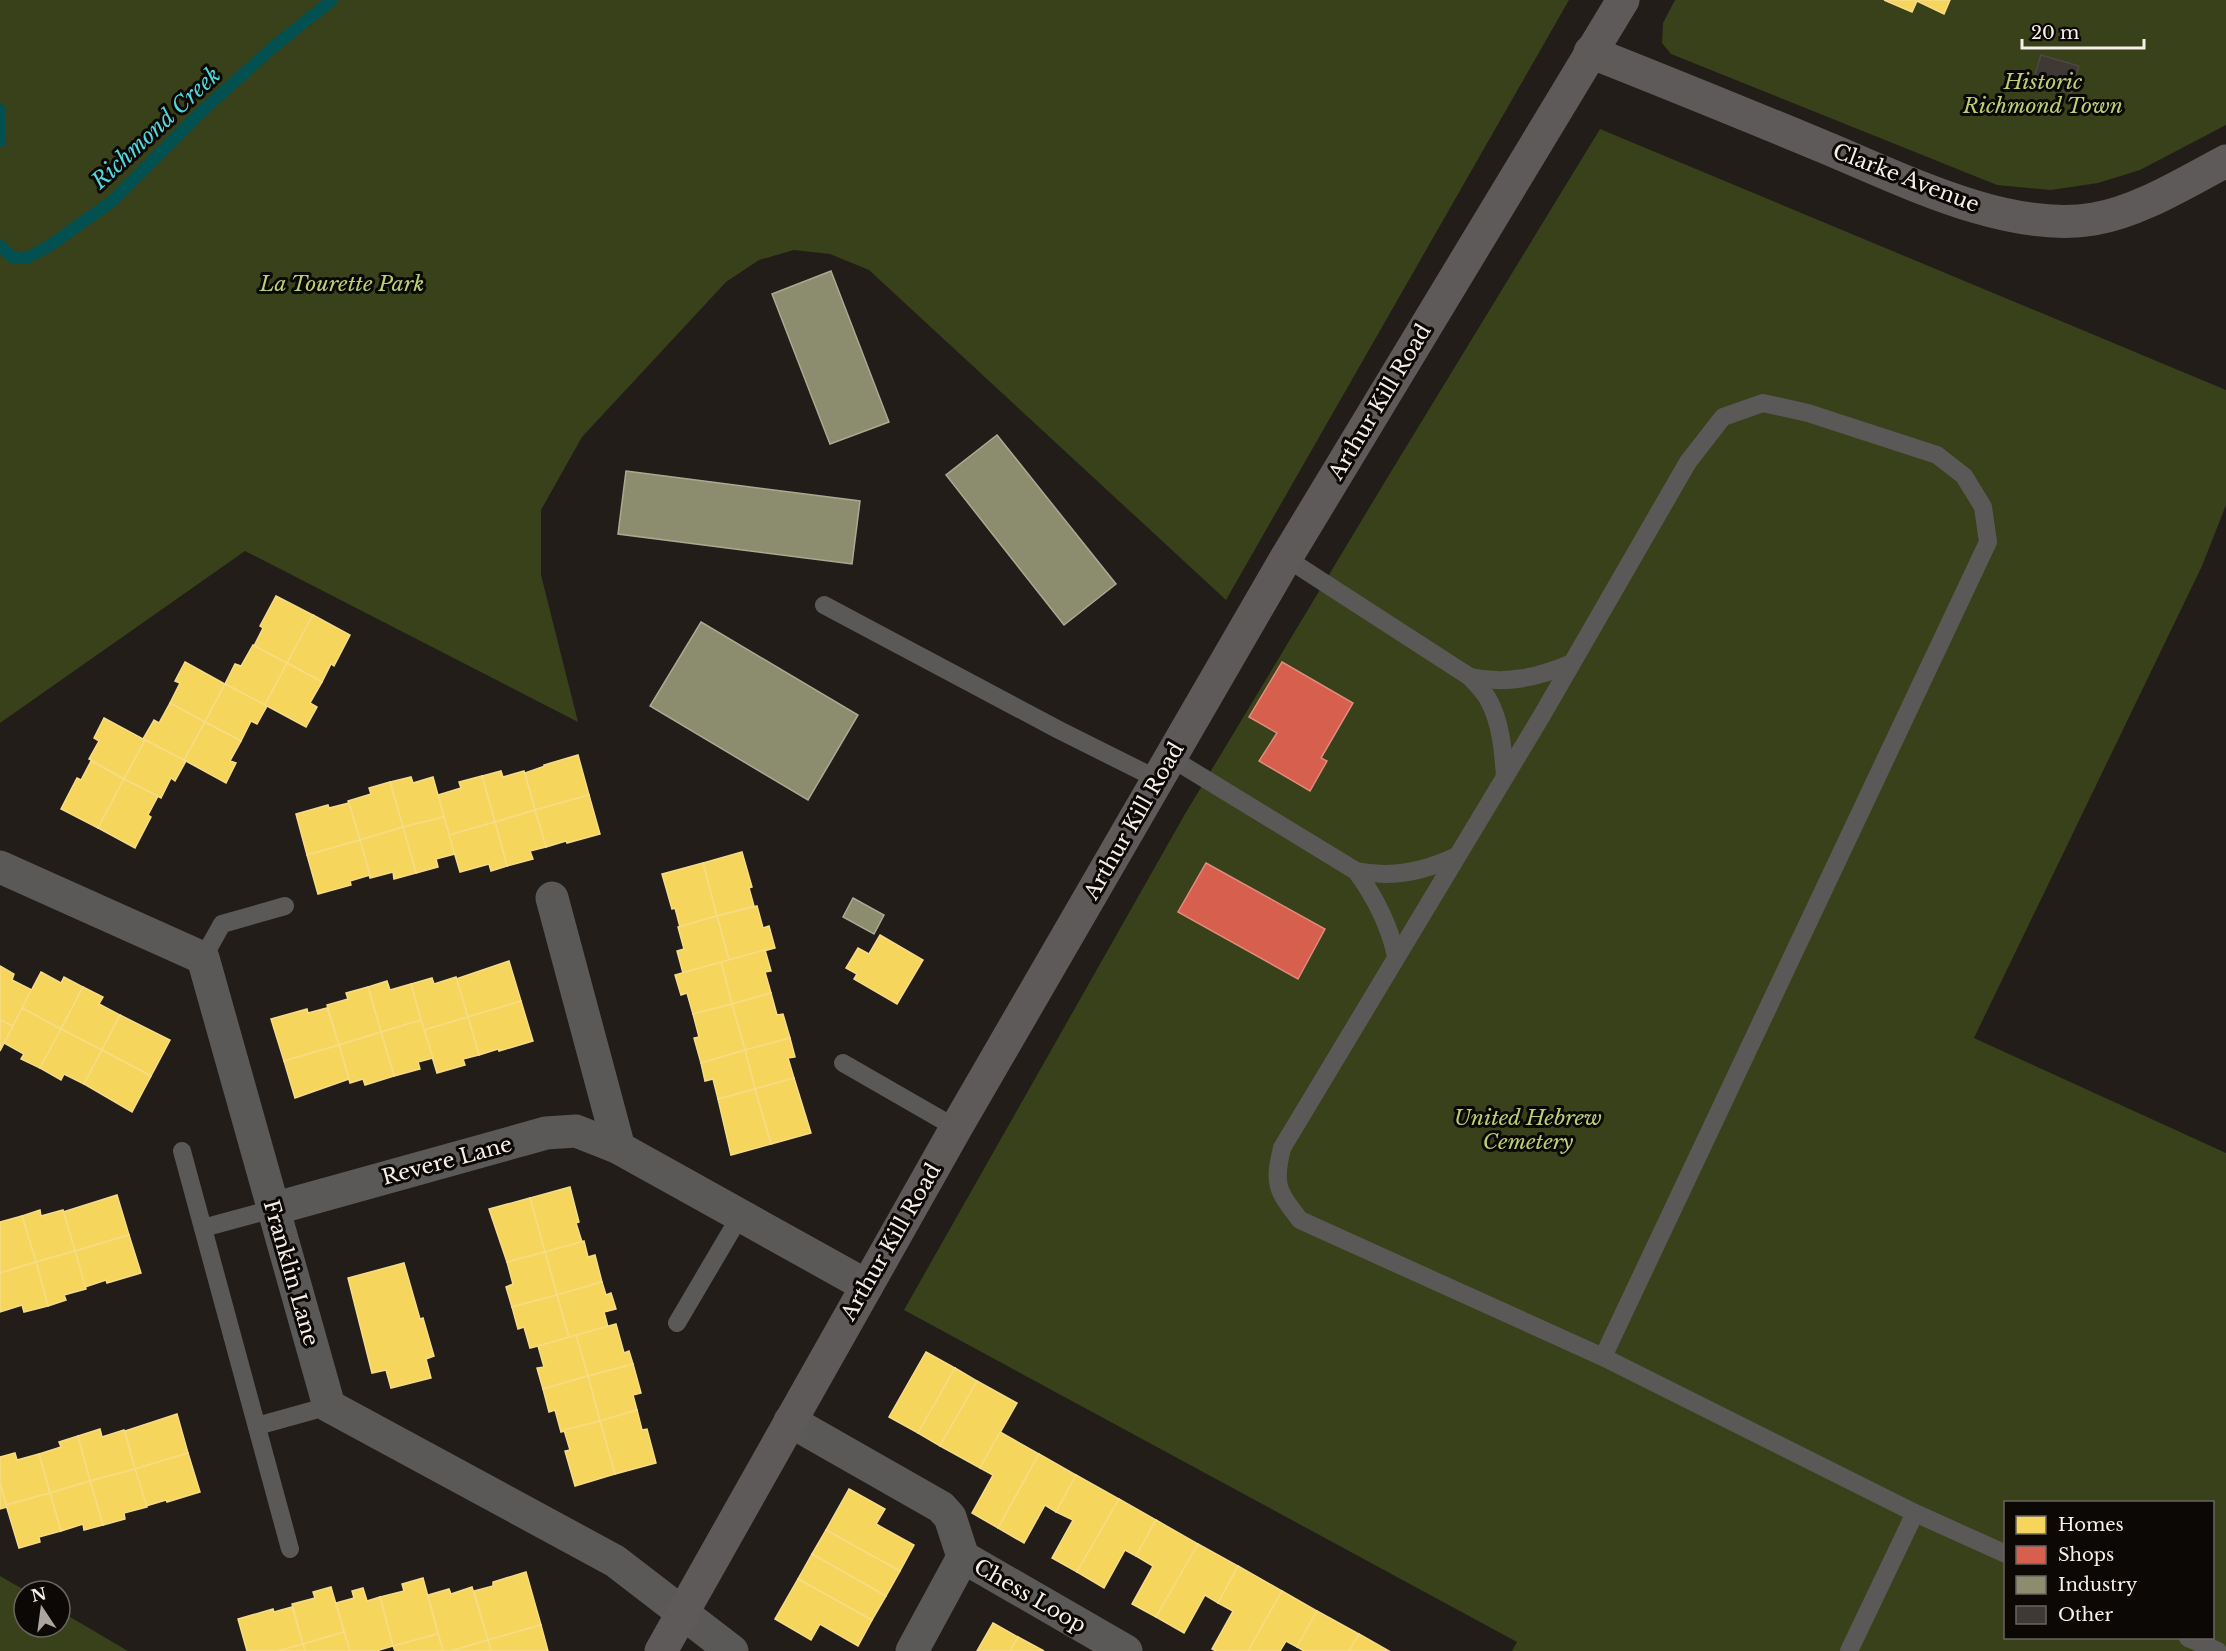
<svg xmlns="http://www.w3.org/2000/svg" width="2226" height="1651" font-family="'Libre Baskerville',serif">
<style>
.green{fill:#384119;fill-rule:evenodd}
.homes{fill:#f6d55c;stroke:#f6dc86;stroke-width:1.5}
.shops{fill:#d6604d;stroke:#e08b7c;stroke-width:1.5}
.industry{fill:#8c8c6e;stroke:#aca993;stroke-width:1.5}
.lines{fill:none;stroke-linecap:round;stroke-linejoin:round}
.stream{stroke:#035051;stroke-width:12}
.building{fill:#3e3934;stroke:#4d4843;stroke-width:1.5}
.lane{stroke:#5b5858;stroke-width:18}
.street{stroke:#5b5858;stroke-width:33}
.secondary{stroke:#5e5a59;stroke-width:33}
.labels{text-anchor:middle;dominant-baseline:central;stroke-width:6;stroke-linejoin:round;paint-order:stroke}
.park-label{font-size:21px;font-style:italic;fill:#b9d077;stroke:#0c0805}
.street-label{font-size:21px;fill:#f6eee8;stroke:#0c0805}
.water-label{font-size:22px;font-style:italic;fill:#4ed9de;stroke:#0c0805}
</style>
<rect width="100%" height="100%" fill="#221d18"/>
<g class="green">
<polygon points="0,0 1569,0 1226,600 869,270 830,254 794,250 759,260 726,282 582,437 541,510 541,575 578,722 245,551 0,723"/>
<polygon points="1675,0 2226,0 2226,125 2140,170 2098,183 2051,190 1997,185 1671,54 1662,43 1663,23"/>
<path d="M1600,129L2226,390V505L2202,566L1974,1038L2226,1153V1651H1512L1517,1642L904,1310L1185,814L1392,470ZM2006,1502H2212V1638H2006Z"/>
<polygon points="0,1576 26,1591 24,1591 24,1627 60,1627 60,1611 128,1651 0,1651"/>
</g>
<g class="homes">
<polygon points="1884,0 1950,0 1944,14 1917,1 1912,12"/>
<polygon points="276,596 313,615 287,663 254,646 263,628 260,626"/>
<polygon points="313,615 350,635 334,666 331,664 322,682 287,663"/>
<polygon points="253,645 287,663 265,705 225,684 235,664 241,666"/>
<polygon points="185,662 225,684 205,722 170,703 180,683 175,681"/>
<polygon points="287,663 322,682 310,703 317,707 306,727 265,705"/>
<polygon points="225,684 267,706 257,724 251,721 241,741 205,722"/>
<polygon points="170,703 205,722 184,760 143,739 154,720 159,723"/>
<polygon points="104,718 145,740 124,779 89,759 99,741 94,738"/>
<polygon points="205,722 241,741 230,761 236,763 226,783 184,760"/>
<polygon points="145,740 186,761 175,781 171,778 161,798 124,779"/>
<polygon points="578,755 589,795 535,810 525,773 545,766 544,765"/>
<polygon points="91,761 124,779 98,828 61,809 77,778 81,780"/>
<polygon points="501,771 503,777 524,771 535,810 495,822 482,776"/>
<polygon points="482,776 495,822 449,835 438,795 461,788 459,782"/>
<polygon points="411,777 413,783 433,777 444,817 403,827 390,782"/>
<polygon points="124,779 158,796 148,815 151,817 135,848 98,828"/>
<polygon points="390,782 403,827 360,840 348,801 371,794 369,788"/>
<polygon points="589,795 600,834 567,843 566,841 546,847 535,810"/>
<polygon points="349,803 360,840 307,855 296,814 328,805 329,808"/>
<polygon points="535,810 546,847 530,851 533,859 507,866 495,822"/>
<polygon points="444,817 455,854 436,859 438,867 416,873 403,827"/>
<polygon points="495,822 507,866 491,871 489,864 460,872 449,835"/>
<polygon points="403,827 416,873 394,879 393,872 370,878 360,840"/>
<polygon points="360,840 370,875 350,881 351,885 318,894 307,855"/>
<polygon points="742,852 752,887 749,888 754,906 717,916 703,863"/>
<polygon points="703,863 717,916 680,927 675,908 672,909 662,874"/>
<polygon points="757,906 763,928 769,926 775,948 729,960 717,916"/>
<polygon points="717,916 729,960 683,973 677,951 684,949 678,927"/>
<polygon points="880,935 923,960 897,1004 854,979 857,974 846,968 858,948 869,954"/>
<polygon points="765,950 771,971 765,972 771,993 732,1004 721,962"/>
<polygon points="509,961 521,1001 468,1017 456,979"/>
<polygon points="721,962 732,1004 693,1014 687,993 681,995 675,975"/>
<polygon points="0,966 14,974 12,980 32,990 13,1026 0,1020"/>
<polygon points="41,972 61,983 64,977 83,987 61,1029 22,1008"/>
<polygon points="456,977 468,1017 424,1030 411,984 432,978 434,984"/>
<polygon points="387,981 390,990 411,984 421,1020 381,1032 368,987"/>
<polygon points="83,987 103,997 99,1004 120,1015 102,1050 61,1029"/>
<polygon points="368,987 381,1032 339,1045 327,1005 348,999 346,993"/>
<polygon points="771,993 777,1015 783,1014 790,1038 745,1050 732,1004"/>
<polygon points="521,1001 533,1041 499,1051 498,1049 479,1055 468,1017"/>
<polygon points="732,1004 745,1050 701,1063 694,1038 699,1037 693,1014"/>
<polygon points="22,1008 61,1029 40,1068 21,1059 24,1054 4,1043"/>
<polygon points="327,1008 339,1045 284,1061 271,1019 307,1009 308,1013"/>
<polygon points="120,1015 170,1040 151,1076 102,1050"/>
<polygon points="468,1017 479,1055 463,1059 465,1065 437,1073 424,1030"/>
<polygon points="0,1020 13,1026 0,1051"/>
<polygon points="421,1020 433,1058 418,1062 420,1069 394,1076 381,1032"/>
<polygon points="61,1029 102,1050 84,1084 64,1074 61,1080 40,1068"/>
<polygon points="381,1032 394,1076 365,1085 363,1079 350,1083 339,1045"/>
<polygon points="790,1038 795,1057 788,1058 794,1078 755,1089 745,1050"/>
<polygon points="339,1045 349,1079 295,1098 284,1061"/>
<polygon points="102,1050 151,1076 132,1112 84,1084"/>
<polygon points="745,1050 755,1089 718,1099 713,1079 705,1081 701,1063"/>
<polygon points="794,1078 811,1133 771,1144 755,1089"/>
<polygon points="755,1089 771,1144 731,1155 718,1099"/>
<polygon points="570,1187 579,1222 576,1223 582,1242 545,1252 530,1198"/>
<polygon points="117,1195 129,1235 75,1251 63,1212"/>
<polygon points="530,1198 545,1252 507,1262 489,1209"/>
<polygon points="40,1210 41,1216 63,1210 75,1251 36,1262 22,1216"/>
<polygon points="22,1216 36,1262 0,1273 0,1222"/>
<polygon points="129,1235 141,1273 107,1283 106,1280 85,1287 75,1251"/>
<polygon points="584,1241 588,1257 595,1255 602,1282 557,1295 545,1252"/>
<polygon points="75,1251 86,1289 64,1295 66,1300 48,1306 36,1262"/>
<polygon points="545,1252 557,1295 512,1307 506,1287 513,1284 507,1262"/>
<polygon points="36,1262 48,1306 24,1312 22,1305 0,1312 0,1273"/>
<polygon points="404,1263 420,1319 423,1318 434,1356 426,1359 431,1378 391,1388 386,1370 372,1373 348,1278"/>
<polygon points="602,1282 606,1295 611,1293 616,1309 604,1312 608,1327 569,1338 557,1295"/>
<polygon points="557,1295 569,1338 530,1348 524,1327 518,1329 512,1307"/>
<polygon points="616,1324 624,1353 629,1351 633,1364 588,1376 576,1335"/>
<polygon points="576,1335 588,1376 543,1389 537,1368 544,1367 538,1346"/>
<polygon points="926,1352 955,1368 918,1433 889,1417"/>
<polygon points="633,1364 641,1393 633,1395 637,1410 600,1421 588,1376"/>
<polygon points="955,1368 977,1381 940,1446 918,1433"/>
<polygon points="588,1376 600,1421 561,1432 555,1410 549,1412 543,1389"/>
<polygon points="977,1381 1017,1403 980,1468 940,1446"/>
<polygon points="637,1410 642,1430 647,1429 656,1463 615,1474 600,1421"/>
<polygon points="177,1414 188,1453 135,1469 125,1431"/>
<polygon points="600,1421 615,1474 575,1486 565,1451 570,1450 564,1430"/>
<polygon points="100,1429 102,1437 124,1430 135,1469 90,1481 78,1436"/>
<polygon points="1000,1432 1039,1454 998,1528 972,1513 993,1475 980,1468"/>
<polygon points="78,1436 90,1481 50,1493 39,1454 61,1447 59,1442"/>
<polygon points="15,1453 17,1460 39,1454 50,1493 6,1505 0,1483 0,1457"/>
<polygon points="188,1453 200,1492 167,1502 166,1500 146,1506 135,1469"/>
<polygon points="1039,1454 1076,1475 1056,1512 1045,1505 1024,1543 998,1528"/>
<polygon points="135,1469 147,1507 124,1513 125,1519 103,1525 90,1481"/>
<polygon points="1076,1475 1119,1499 1077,1572 1052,1558 1073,1520 1056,1512"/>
<polygon points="90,1481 103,1525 84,1530 83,1524 61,1531 50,1493"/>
<polygon points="0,1483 7,1507 0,1509"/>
<polygon points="849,1489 885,1509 876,1524 914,1545 900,1571 826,1530"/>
<polygon points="50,1493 61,1531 39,1537 40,1542 19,1548 6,1505"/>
<polygon points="1119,1499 1156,1520 1136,1556 1125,1550 1104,1588 1077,1572"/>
<polygon points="1156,1520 1198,1544 1156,1617 1132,1604 1153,1566 1136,1556"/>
<polygon points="826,1530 900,1571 886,1596 812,1554"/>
<polygon points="1198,1544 1238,1566 1218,1603 1205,1595 1184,1633 1156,1617"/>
<polygon points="812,1554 886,1596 872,1620 798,1579"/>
<polygon points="1238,1566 1282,1591 1248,1651 1216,1651 1212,1649 1233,1611 1218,1603"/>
<polygon points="526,1572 541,1625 488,1640 474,1591 493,1586 493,1582"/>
<polygon points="423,1578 438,1634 393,1646 380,1597 404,1591 402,1584"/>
<polygon points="798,1579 872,1620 858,1646 820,1624 811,1640 775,1619"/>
<polygon points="331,1587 344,1632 303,1644 292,1604 315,1598 313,1592"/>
<polygon points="472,1587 488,1640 451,1651 443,1651 428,1595 449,1589 451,1594"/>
<polygon points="363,1588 367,1601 380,1597 393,1646 376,1651 350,1651 336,1603 354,1598 352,1591"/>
<polygon points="1282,1591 1317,1611 1297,1647 1286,1641 1280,1651 1248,1651"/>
<polygon points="292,1607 303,1644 278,1651 247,1651 238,1619 273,1609 274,1612"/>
<polygon points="1317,1611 1359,1634 1349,1651 1304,1651 1297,1647"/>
<polygon points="993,1623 1018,1637 1010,1651 977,1651"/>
<polygon points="541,1625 548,1651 491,1651 488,1640"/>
<polygon points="344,1632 350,1651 305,1651 303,1644"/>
<polygon points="438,1634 443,1651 395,1651 393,1646"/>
<polygon points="1359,1634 1389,1651 1349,1651"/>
<polygon points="1018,1637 1044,1651 1010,1651"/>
<polygon points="488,1640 491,1651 451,1651"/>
<polygon points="303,1644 305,1651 278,1651"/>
</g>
<g class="shops">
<polygon points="1282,662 1353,703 1321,758 1327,761 1310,791 1259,761 1277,733 1249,717"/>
<polygon points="1206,863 1325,929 1298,979 1178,912"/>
</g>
<g class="industry">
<polygon points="831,271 889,422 830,444 772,294"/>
<polygon points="997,435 1116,584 1064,625 946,475"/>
<polygon points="626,471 860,501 852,564 618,534"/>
<polygon points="701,622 858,715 808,800 650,706"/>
<polygon points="853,898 884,915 874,934 843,917"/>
</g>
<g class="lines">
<g class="stream">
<polyline points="0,110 0,141"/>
<polyline points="0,246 13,258 27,258 49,246 111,202 202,111 272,48 332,0"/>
</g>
</g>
<polygon class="building" points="2041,55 2079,66 2071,93 2033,81"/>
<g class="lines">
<g class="lane">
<path d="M1286,558L1470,677C1476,684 1484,691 1488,699C1501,722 1503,750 1505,776"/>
<polyline points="824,605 1059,730 1159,780"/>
<path d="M1470,677C1507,685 1539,677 1572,663"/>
<path d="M1171,758L1356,871C1375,897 1389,924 1396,956"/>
<path d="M1356,871C1392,878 1422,872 1455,857"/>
<polyline points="203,958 222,924 285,906"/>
<polyline points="843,1063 956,1128"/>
<polyline points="182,1151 290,1549"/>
<polyline points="203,1228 273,1209"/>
<polyline points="677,1323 740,1216"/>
<path d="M1603,1357L1988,542L1983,507L1964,476L1937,455L1808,413L1763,403L1723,417L1688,462L1541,717L1282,1148C1273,1185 1277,1190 1300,1220L1603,1357L1915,1513L2006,1554"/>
<polyline points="257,1426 329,1406"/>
<polyline points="2188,1638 2218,1651"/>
<polyline points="1849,1651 1915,1513"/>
</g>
<g class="street">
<polyline points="0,867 203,958 329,1406 615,1561 732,1651"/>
<polyline points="552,898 619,1148"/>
<polyline points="273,1209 546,1133 576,1131 619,1148 867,1286"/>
<polyline points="790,1421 941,1507 950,1517 963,1557"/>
<polyline points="912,1651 963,1557 1126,1651"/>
</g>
<g class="secondary">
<path d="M1590,52C1666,82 1742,113 1817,144C1898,177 2006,234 2094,219C2138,212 2186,182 2226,161"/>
<polyline points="661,1651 956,1128 1286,558 1623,0"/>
</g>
</g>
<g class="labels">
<g class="park-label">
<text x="2043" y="82">Historic<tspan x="2043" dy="24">Richmond Town</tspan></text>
<text x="342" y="284">La Tourette Park</text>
<text x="1528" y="1118">United Hebrew<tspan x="1528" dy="24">Cemetery</tspan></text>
</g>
<g class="street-label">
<text transform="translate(1906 178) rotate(21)">Clarke Avenue</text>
<text transform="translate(1380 402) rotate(-59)">Arthur Kill Road</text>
<text transform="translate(1134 821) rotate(-60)">Arthur Kill Road</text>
<text transform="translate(447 1161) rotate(-15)">Revere Lane</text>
<text transform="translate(891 1242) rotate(-60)">Arthur Kill Road</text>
<text transform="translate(291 1273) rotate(74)">Franklin Lane</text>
<text transform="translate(1030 1596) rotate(30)">Chess Loop</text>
</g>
<g class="water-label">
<text transform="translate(156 128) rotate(-43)">Richmond Creek</text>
</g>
</g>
<rect x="2004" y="1501" width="210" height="138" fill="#0c0805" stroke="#6a6460" stroke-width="1.5"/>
<rect x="2016" y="1516" width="30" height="18" fill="#f6d55c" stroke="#6a6460" stroke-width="1.5"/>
<text x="2058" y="1531" font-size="18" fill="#f6eee8">Homes</text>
<rect x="2016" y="1546" width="30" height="18" fill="#d6604d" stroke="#6a6460" stroke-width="1.5"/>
<text x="2058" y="1561" font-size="18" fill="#f6eee8">Shops</text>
<rect x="2016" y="1576" width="30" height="18" fill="#8c8c6e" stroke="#6a6460" stroke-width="1.5"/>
<text x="2058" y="1591" font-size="18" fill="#f6eee8">Industry</text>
<rect x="2016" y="1606" width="30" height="18" fill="#3e3934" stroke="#6a6460" stroke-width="1.5"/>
<text x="2058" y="1621" font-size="18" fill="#f6eee8">Other</text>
<g transform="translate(42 1609) rotate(347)"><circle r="28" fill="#0c0805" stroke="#6a6460" stroke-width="1.5"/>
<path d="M0-4.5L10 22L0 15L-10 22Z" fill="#aca59f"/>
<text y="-9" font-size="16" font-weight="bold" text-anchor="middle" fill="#f6eee8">N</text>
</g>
<path d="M2022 39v9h122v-9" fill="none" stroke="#f6eee8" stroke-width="3"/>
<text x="2031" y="39" font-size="18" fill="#f6eee8" stroke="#0c0805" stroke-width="4.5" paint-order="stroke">20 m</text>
</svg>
